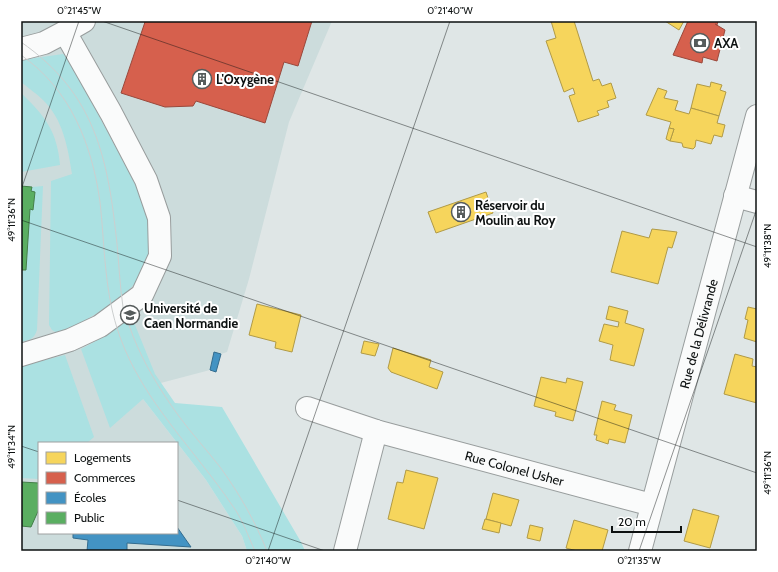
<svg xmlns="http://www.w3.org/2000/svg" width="778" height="572" font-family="Cabin,sans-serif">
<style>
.built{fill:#ccdcdc;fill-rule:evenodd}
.green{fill:#abe1e2}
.homes{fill:#f6d55c;stroke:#b09a46}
.shops{fill:#d6604d;stroke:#9a483b}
.schools{fill:#4393c3;stroke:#336c8e}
.public{fill:#5aae61;stroke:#437f49}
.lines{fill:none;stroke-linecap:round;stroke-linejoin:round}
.minor-casing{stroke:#989d9d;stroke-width:24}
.major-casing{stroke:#989d9d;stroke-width:24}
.minor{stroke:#fafbfb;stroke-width:22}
.major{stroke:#fafbfb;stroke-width:22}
.tram{stroke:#cccfcf;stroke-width:1}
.ticks{fill:none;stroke:#0d1111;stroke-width:1;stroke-opacity:0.45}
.labels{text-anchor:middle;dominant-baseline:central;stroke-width:4;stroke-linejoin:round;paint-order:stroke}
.poi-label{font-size:13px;font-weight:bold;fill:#0d1111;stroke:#fff;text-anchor:start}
.street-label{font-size:13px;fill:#0d1111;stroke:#fff}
.neatline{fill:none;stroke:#0d1111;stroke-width:1.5}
.ticks-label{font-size:10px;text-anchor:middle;fill:#0d1111}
</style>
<rect width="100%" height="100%" fill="#dfe6e6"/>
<path class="built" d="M21,21H332L289,122L249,279L227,352L221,354L214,353L210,370L138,389L143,399L206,480L242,536L247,551H21ZM39,443H177V533H39Z"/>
<g class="green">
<path d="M63,54L68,58L141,195L149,226L150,254L144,273L127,292L106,308L82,322L57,333L52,330L49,325L51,181L72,174C68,148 63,119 43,100C36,93 28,88 21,82V60Z"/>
<path d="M21,93C45,116 57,131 60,165L21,172Z"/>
<path d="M43,186L37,330C34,339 30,340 21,342V272L26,270L30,209L33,210L35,192L31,191L32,187Z"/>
<polygon points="131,315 155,374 175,403 222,407 301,542 305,551 247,551 242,536 206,480 143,399 110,428 81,349 111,333 111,330"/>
<polygon points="65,355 94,437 87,443 39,443 39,479 21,478 21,366"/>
</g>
<g class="homes">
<polygon points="551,21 574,21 593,81 599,79 602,86 611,83 616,98 607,101 609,107 597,111 599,115 578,122 569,96 575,94 573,88 564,92 546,41 556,38"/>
<polygon points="665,21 684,21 679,30"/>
<polygon points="711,82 722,85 720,90 726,92 719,116 691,108 697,84 710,87"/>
<polygon points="658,88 667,91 664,98 678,101 675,110 689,114 691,108 719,116 717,123 725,125 722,137 714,135 711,144 696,140 695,147 693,149 683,147 682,143 670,141 674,129 669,128 671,122 646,115"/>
<polygon points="669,128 674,129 670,141 666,139"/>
<polygon points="486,192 493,213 436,233 428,212"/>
<polygon points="652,229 677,232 672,248 668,247 658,284 611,272 622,231 649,238"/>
<polygon points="257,304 301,315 292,352 275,348 276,342 249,335"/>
<polygon points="609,306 628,311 625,323 644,329 634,366 610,360 613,345 599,341 604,324 618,327 619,322 606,319"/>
<polygon points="748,307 757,309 757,342 744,338 748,320 745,319"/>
<polygon points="364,341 379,344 375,356 361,353"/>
<polygon points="393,348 431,360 429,367 443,372 437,389 391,372 388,368"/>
<polygon points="735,354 753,359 752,366 757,367 757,403 724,394"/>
<polygon points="541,377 566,383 567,378 583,382 573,421 555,416 556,412 534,406"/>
<polygon points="602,401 616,405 614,410 632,415 625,443 609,439 608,444 596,440 597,435 594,435"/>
<polygon points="406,470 438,478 424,529 388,519 397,482 403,483"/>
<polygon points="493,493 519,500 511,526 486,519"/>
<polygon points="693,509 719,516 710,548 684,541"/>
<polygon points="485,519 501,523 499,533 482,529"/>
<polygon points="574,520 608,530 602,551 577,551 566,548"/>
<polygon points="530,525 543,528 540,541 527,538"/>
</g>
<g class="shops">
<polygon points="142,21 312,21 298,66 284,62 265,123 196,101 193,106 165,107 121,93 145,22"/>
<polygon points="688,21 718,21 717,25 715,24 725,30 717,61 703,57 702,63 673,55"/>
</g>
<g class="schools">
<polygon points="214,352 221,354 216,372 210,370"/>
<polygon points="177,527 191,547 127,543 127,551 87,551 88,540 73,538 73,533 177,533"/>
</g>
<g class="public">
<polygon points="21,186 32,187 31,191 35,192 33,210 30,209 26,270 21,270"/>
<polygon points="21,482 39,483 39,509 31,527 21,526"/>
</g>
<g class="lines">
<defs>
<g id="minor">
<polyline points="21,49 44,43 65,32"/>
<polyline points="735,196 757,202"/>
<polyline points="21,355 70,340 100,326 142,295 160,256 159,218 146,180 111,113 65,32 84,21"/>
<path id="s1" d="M307,408L376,431L652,505"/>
<polyline points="345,551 376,431"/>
</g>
<g id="major">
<path id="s2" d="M640,551L757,116"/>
</g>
</defs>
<use href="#minor" class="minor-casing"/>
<use href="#major" class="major-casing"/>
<use href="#minor" class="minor"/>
<use href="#major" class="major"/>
<g class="tram">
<path d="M21,42C96,94 108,159 117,244C119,265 120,287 123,307C125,317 130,327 133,336C144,364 160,390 178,415C191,433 206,449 220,467C239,493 255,521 267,551"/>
<path d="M21,55C70,89 92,144 100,202C105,247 104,293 120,337C143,401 194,449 232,505C242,518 248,536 255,551"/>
</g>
</g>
<path class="ticks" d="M102,21L757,247M21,190L79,21M21,220L757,473M21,446L39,452M177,500L325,551M268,551L450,21M639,551L757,208"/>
<defs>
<symbol id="bank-ring" viewBox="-11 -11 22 22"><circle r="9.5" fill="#fff" stroke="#565c5c" stroke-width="1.5"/><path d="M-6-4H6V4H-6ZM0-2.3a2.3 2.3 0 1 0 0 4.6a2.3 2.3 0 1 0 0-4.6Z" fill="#565c5c"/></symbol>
<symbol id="building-ring" viewBox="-11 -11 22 22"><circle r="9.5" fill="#fff" stroke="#565c5c" stroke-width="1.5"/><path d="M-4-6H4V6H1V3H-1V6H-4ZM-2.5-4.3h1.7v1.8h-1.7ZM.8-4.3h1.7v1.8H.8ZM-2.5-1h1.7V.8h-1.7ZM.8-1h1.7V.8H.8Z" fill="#565c5c"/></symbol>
<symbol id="university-ring" viewBox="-11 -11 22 22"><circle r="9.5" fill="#fff" stroke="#565c5c" stroke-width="1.5"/><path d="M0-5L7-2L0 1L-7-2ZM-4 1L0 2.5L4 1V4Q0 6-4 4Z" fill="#565c5c"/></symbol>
</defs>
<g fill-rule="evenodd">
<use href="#bank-ring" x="689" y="32" width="22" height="22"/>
<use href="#building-ring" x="191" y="68" width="22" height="22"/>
<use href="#building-ring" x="450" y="201" width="22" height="22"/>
<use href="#university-ring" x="119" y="304" width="22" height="22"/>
</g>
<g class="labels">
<g class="poi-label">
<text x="714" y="43">AXA</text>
<text x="216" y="79">L'Oxygène</text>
<text x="475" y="205">Réservoir du<tspan x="475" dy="15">Moulin au Roy</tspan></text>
<text x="144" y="308">Université de<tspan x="144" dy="15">Caen Normandie</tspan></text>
</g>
<g class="street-label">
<text stroke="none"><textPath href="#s2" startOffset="225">Rue de la Délivrande</textPath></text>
<text stroke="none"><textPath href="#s1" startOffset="216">Rue Colonel Usher</textPath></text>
</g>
</g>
<rect width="778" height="572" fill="none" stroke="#ffffff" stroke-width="44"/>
<rect x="38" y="442" width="140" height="92" fill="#ffffff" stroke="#9ea0a0"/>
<rect x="46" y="452" width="20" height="12" fill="#f6d55c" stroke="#9ea0a0"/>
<text x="74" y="462" font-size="12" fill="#0d1111">Logements</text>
<rect x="46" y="472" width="20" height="12" fill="#d6604d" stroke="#9ea0a0"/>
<text x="74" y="482" font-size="12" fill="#0d1111">Commerces</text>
<rect x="46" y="492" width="20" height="12" fill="#4393c3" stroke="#9ea0a0"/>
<text x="74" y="502" font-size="12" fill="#0d1111">Écoles</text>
<rect x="46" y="512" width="20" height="12" fill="#5aae61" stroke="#9ea0a0"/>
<text x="74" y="522" font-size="12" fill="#0d1111">Public</text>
<path d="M612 526v6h69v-6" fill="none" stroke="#0d1111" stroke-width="2"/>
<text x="618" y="526" font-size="12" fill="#0d1111" stroke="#ffffff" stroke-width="3" paint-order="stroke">20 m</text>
<rect x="22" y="22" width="734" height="528" class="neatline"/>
<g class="ticks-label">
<text x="79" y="14">0°21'45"W</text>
<text x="450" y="14">0°21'40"W</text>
<text transform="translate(11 220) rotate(-90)" y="4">49°11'36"N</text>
<text transform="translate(767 246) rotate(-90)" y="4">49°11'38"N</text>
<text transform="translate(11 447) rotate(-90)" y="4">49°11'34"N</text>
<text transform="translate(767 473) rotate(-90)" y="4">49°11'36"N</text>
<text x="268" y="564">0°21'40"W</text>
<text x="639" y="564">0°21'35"W</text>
</g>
</svg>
